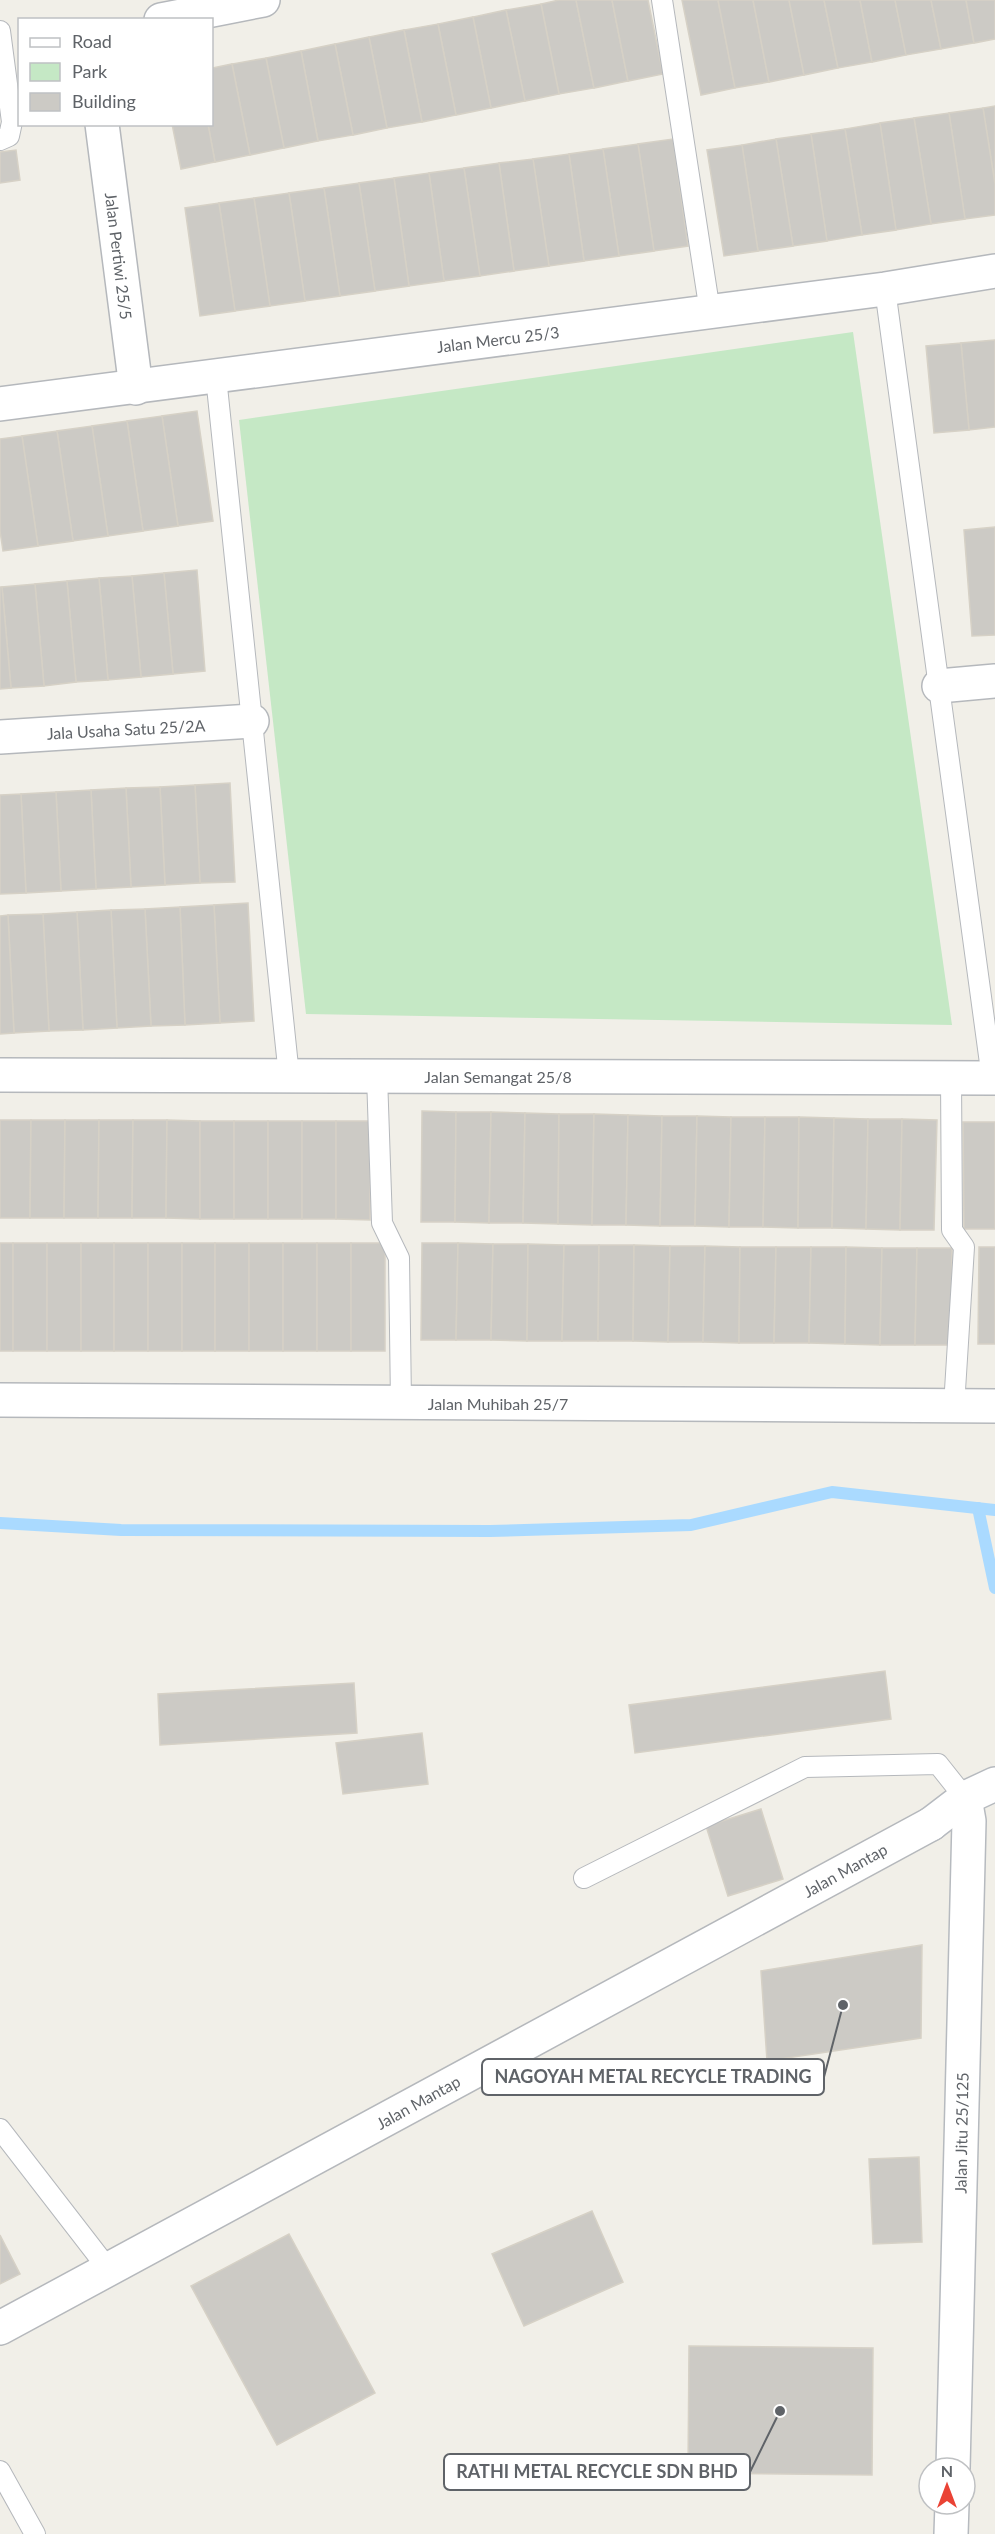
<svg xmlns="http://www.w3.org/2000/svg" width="995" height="2534" font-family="Lato,sans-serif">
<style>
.green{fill:#c5e8c5}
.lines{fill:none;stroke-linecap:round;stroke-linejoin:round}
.stream{stroke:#aadaff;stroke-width:12}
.building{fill:#cccac5;stroke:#d6d1c6;stroke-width:1.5}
.lane-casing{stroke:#b5b8bc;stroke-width:22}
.street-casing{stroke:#b5b8bc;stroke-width:36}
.secondary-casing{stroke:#b6babf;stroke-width:36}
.lane{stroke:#fff;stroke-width:20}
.street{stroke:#fff;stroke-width:33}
.secondary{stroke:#fff;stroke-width:33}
.labels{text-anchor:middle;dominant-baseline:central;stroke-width:4.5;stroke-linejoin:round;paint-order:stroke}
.street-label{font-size:16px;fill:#5f6368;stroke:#fff}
.leader{fill:none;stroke:#5f6368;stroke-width:2}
.callout-dot{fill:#5f6368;stroke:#fff;stroke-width:2}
.callout{fill:#fff;stroke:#5f6368;stroke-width:2}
.callout-label{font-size:18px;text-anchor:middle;font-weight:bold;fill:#5f6368}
</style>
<rect width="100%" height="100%" fill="#f1efe8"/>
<polygon class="green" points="853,332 952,1025 306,1014 239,420"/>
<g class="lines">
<g class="stream">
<polyline points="978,1508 995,1588"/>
<polyline points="0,1523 121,1530 490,1531 691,1525 832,1492 995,1510"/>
</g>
</g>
<g class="building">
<polygon points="559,0 576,0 594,88 559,94 541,4"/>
<polygon points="576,0 612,0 628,81 594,88"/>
<polygon points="612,0 648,0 663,74 628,81"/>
<polygon points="682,0 718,0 735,88 701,95"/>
<polygon points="718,0 753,0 769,82 735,88"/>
<polygon points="753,0 789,0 804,75 769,82"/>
<polygon points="789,0 824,0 838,68 804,75"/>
<polygon points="824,0 860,0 872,62 838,68"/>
<polygon points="860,0 895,0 906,55 872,62"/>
<polygon points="895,0 931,0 941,49 906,55"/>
<polygon points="931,0 966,0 974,43 941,49"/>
<polygon points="966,0 995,0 995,39 974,43"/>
<polygon points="541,4 559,94 525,101 506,10"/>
<polygon points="506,10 525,101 491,108 473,17"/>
<polygon points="473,17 491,108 456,115 438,24"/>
<polygon points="438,24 456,115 422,122 404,30"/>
<polygon points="404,30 422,122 387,128 369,37"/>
<polygon points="369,37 387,128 353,135 335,44"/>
<polygon points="335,44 353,135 318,141 301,51"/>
<polygon points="301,51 318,141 284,148 266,58"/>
<polygon points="266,58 284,148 250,155 232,64"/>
<polygon points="232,64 250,155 215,162 208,124 212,124 212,68"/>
<polygon points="995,106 995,184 983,108"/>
<polygon points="983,108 995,184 995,215 965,219 949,113"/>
<polygon points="949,113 965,219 931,224 914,118"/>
<polygon points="914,118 931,224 896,230 880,123"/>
<polygon points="880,123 896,230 862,235 845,129"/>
<polygon points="172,124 208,124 215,162 181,169"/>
<polygon points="845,129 862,235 827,241 811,134"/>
<polygon points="811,134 827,241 793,246 776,139"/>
<polygon points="673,139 688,246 654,251 638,144"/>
<polygon points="776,139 793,246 758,251 742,145"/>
<polygon points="638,144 654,251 619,256 603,149"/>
<polygon points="742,145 758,251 724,256 707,150"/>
<polygon points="603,149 619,256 584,261 569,154"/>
<polygon points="16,150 20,180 0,183 0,152"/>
<polygon points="569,154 584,261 549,266 533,159"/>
<polygon points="533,159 549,266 514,271 499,163"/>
<polygon points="499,163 514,271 480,276 464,168"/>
<polygon points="464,168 480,276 444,281 429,173"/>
<polygon points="429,173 444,281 409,286 394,178"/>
<polygon points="394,178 409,286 375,291 359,183"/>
<polygon points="359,183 375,291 340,296 324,188"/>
<polygon points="324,188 340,296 305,301 289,193"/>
<polygon points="289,193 305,301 270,306 254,198"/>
<polygon points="254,198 270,306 235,311 219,203"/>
<polygon points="219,203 235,311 200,316 185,208"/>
<polygon points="995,340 995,427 969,430 961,343"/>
<polygon points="961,343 969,430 934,433 926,346"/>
<polygon points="197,411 213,521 178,526 162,416"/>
<polygon points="162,416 178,526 143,531 127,421"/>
<polygon points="127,421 143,531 108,536 92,426"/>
<polygon points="92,426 108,536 73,541 57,431"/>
<polygon points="57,431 73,541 38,546 22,436"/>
<polygon points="22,436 38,546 3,551 0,531 0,439"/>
<polygon points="995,527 995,635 972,636 964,530"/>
<polygon points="197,570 205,671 173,674 164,573"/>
<polygon points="164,573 173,674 141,677 132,576"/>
<polygon points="132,576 141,677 108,680 99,578"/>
<polygon points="99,578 108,680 76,682 67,581"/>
<polygon points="67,581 76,682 44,686 35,584"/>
<polygon points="35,584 44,686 11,688 2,587"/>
<polygon points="0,587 2,587 11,688 0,689"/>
<polygon points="230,783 235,882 200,883 195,785"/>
<polygon points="195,785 200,883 165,885 160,787"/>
<polygon points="160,787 165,885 131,887 126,788"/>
<polygon points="126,788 131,887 96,889 91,790"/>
<polygon points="91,790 96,889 61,891 56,792"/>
<polygon points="56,792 61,891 26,893 21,794"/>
<polygon points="21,794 26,893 0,894 0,795"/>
<polygon points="248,903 254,1021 220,1023 214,905"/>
<polygon points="214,905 220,1023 185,1025 180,907"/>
<polygon points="180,907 185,1025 151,1026 145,909"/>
<polygon points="145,909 151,1026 117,1028 111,910"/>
<polygon points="111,910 117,1028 83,1030 77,912"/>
<polygon points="77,912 83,1030 49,1031 43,914"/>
<polygon points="43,914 49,1031 14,1033 8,915"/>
<polygon points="8,915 14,1033 0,1034 0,916"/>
<polygon points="422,1111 456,1112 455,1222 421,1222"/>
<polygon points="456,1112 491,1112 489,1223 455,1222"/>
<polygon points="491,1112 525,1113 523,1223 489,1223"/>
<polygon points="525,1113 559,1114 558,1224 523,1223"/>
<polygon points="559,1114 594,1114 592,1225 558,1224"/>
<polygon points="594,1114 628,1115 626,1225 592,1225"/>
<polygon points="628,1115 662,1116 660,1226 626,1225"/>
<polygon points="662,1116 697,1116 695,1226 660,1226"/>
<polygon points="697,1116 731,1117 729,1227 695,1226"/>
<polygon points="731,1117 765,1117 763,1227 729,1227"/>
<polygon points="765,1117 799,1117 798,1228 763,1227"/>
<polygon points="799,1117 834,1118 832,1228 798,1228"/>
<polygon points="834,1118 868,1119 866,1229 832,1228"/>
<polygon points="868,1119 902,1119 900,1230 866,1229"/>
<polygon points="902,1119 937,1120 934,1230 900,1230"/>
<polygon points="0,1120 31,1120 30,1218 0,1218"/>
<polygon points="31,1120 65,1120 64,1218 30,1218"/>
<polygon points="65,1120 99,1120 98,1218 64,1218"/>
<polygon points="99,1120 133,1120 132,1218 98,1218"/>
<polygon points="133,1120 167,1120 166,1218 132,1218"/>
<polygon points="167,1120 200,1121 200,1219 166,1218"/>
<rect x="200" y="1121" width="34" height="98"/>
<rect x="234" y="1121" width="34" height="98"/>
<rect x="268" y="1121" width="34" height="98"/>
<rect x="302" y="1121" width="34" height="98"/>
<polygon points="336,1121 370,1121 370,1220 336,1219"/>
<polygon points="963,1122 995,1122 995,1229 964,1229"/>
<rect x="0" y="1243" width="13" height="108"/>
<rect x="13" y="1243" width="34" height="108"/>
<rect x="47" y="1243" width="34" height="108"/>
<rect x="81" y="1243" width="33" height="108"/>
<rect x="114" y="1243" width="34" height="108"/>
<rect x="148" y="1243" width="34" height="108"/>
<rect x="182" y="1243" width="33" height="108"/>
<rect x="215" y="1243" width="34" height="108"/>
<rect x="249" y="1243" width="34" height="108"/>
<rect x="283" y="1243" width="34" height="108"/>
<rect x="317" y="1243" width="34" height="108"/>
<rect x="351" y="1243" width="34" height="108"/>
<polygon points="422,1243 458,1243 456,1340 421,1340"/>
<polygon points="458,1243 493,1244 491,1340 456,1340"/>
<polygon points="493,1244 528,1244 527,1341 491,1340"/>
<polygon points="528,1244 564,1245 562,1341 527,1341"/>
<polygon points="564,1245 599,1245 598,1341 562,1341"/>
<polygon points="599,1245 634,1245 633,1341 598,1341"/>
<polygon points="634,1245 670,1246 668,1342 633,1341"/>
<polygon points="670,1246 705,1246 703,1342 668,1342"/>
<polygon points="705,1246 740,1247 739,1343 703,1342"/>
<polygon points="740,1247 776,1247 774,1343 739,1343"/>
<polygon points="776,1247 811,1247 809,1343 774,1343"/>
<polygon points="811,1247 846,1247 845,1344 809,1343"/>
<polygon points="846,1247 882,1248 880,1345 845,1344"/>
<polygon points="979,1247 995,1247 995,1344 978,1344"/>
<polygon points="882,1248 917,1248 915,1345 880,1345"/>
<polygon points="917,1248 952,1248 951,1345 915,1345"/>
<polygon points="885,1671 891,1719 635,1753 629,1705"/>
<polygon points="354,1683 357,1733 160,1745 158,1694"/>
<polygon points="422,1733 428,1784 343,1794 336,1743"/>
<polygon points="761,1809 783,1879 728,1896 706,1826"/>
<polygon points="922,1945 921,2038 767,2061 761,1971"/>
<polygon points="919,2157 922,2242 873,2244 869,2159"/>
<polygon points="592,2211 623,2282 524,2326 492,2254"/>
<polygon points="289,2234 375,2393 277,2445 191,2286"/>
<polygon points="0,2235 20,2274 0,2284"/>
<polygon points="689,2346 873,2348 872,2475 688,2473"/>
</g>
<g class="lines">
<defs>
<g id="lane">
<polyline points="662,0 710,312"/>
<polyline points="0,31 12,122 9,136 0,140"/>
<polyline points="885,289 992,1078"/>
<polyline points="216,377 289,1076"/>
<polyline points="377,1076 382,1223 399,1258 401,1403"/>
<polyline points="951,1077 952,1230 964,1247 954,1406"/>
<polyline points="584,1878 805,1767 938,1764 965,1798"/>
<polyline points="0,2129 109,2270"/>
<polyline points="0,2471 35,2534"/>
</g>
<g id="street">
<polyline points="161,20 263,0"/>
<polyline points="102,124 136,388"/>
<polyline points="0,404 885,289 995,271"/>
<polyline points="939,686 995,681"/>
<polyline points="0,737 252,721"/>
<polyline points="0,1075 995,1078"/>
<polyline points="0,1400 995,1406"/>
<polyline points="0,2328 931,1824"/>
</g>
<g id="secondary">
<polyline points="931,1824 965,1798 995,1784"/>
<polyline points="953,2468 969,1821 965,1798"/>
<polyline points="951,2534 952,2504"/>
</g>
</defs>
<use href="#lane" class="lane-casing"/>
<use href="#street" class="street-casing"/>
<use href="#secondary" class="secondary-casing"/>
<use href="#lane" class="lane"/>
<use href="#street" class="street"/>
<use href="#secondary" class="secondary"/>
</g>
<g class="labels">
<g class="street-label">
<text transform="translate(119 256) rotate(83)">Jalan Pertiwi 25/5</text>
<text transform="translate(498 339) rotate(-7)">Jalan Mercu 25/3</text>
<text transform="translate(126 729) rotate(-3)">Jala Usaha Satu 25/2A</text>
<text x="498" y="1076">Jalan Semangat 25/8</text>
<text x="498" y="1403">Jalan Muhibah 25/7</text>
<text transform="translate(845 1870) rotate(-29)">Jalan Mantap</text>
<text transform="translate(418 2102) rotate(-29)">Jalan Mantap</text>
<text transform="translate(961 2133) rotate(-89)">Jalan Jitu 25/125</text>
</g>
</g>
<path class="leader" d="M843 2005L824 2077M780 2411L750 2472"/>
<g class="callout-dot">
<circle cx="843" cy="2005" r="6"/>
<circle cx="780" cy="2411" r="6"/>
</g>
<g class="callout">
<rect x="482" y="2059" width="342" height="36" rx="6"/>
<rect x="444" y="2454" width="306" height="36" rx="6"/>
</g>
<g class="callout-label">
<text x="653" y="2083">NAGOYAH METAL RECYCLE TRADING</text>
<text x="597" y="2478">RATHI METAL RECYCLE SDN BHD</text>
</g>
<rect x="18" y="18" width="195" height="108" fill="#ffffff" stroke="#bfc1c3" stroke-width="1.5"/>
<rect x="30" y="38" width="30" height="9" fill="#ffffff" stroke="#bfc1c3" stroke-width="1.5"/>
<text x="72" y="48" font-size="18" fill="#5f6368">Road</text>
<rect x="30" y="63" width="30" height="18" fill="#c5e8c5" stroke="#bfc1c3" stroke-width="1.5"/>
<text x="72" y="78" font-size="18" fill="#5f6368">Park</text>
<rect x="30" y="93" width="30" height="18" fill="#cccac5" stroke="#bfc1c3" stroke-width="1.5"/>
<text x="72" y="108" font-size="18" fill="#5f6368">Building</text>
<g transform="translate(947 2486)"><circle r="28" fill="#ffffff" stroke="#bfc1c3" stroke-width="1.5"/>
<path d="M0-4.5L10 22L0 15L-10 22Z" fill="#ea4335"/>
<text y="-9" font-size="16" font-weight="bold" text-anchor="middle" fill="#5f6368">N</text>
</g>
</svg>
